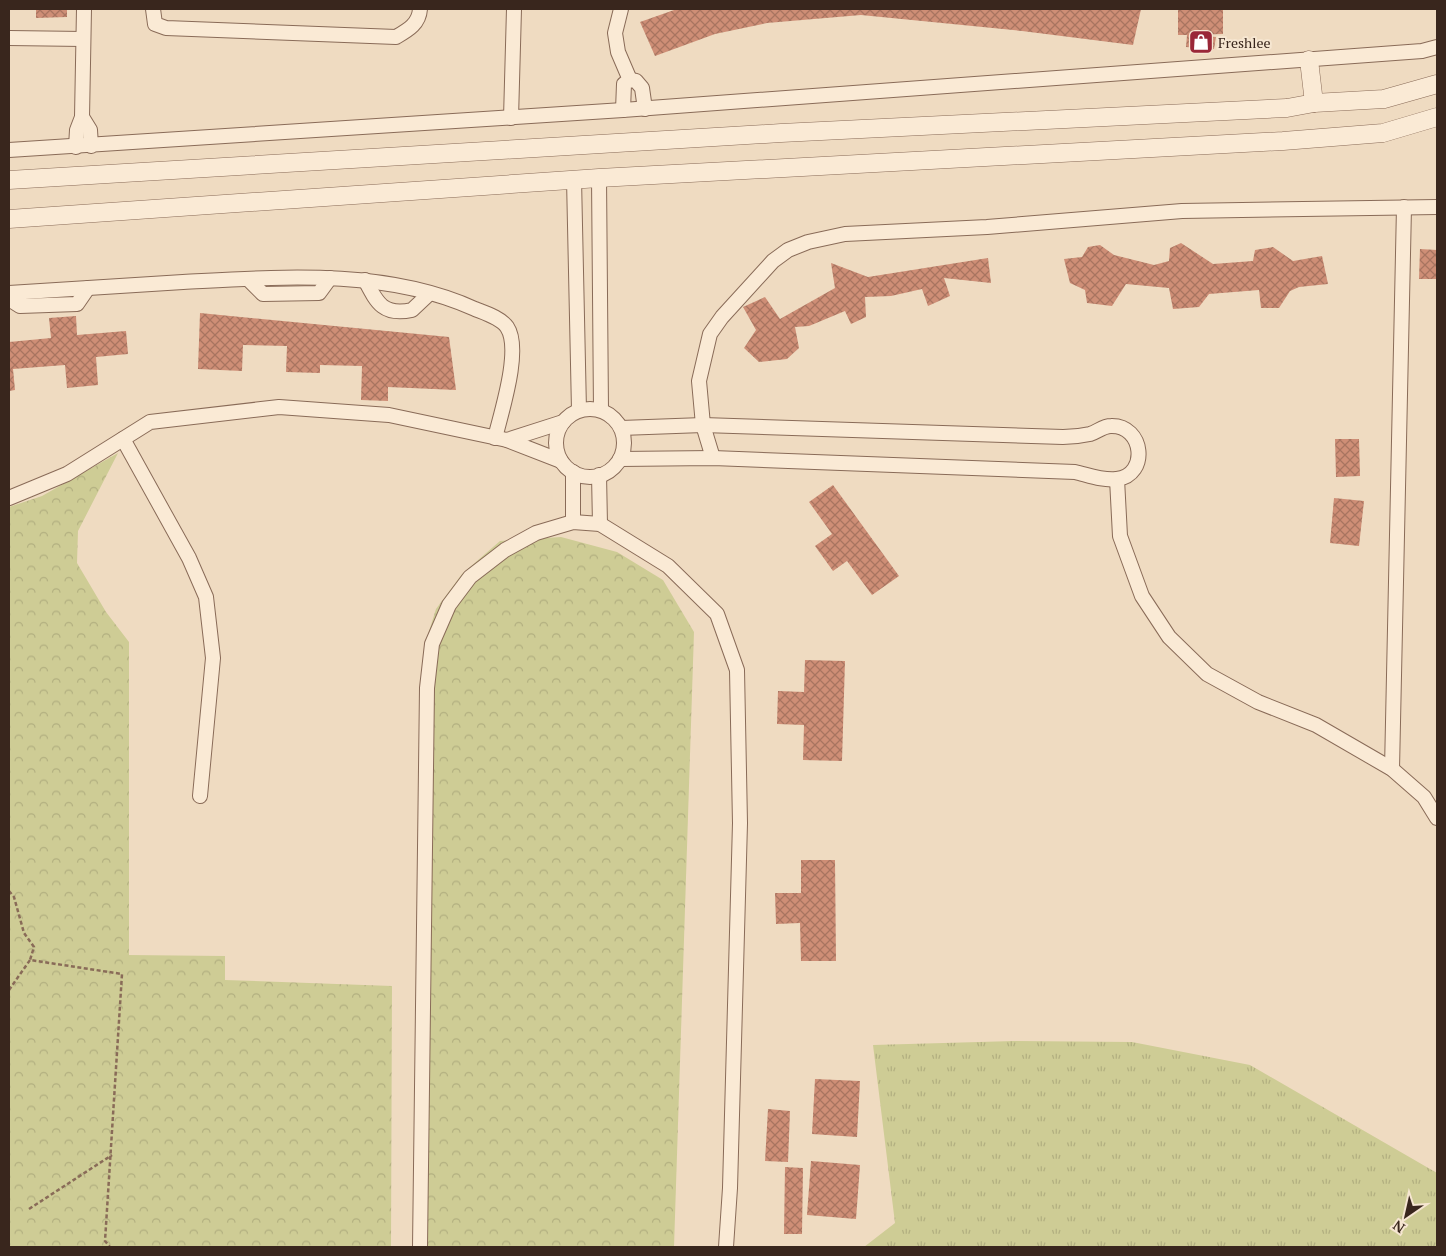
<svg xmlns="http://www.w3.org/2000/svg" width="1446" height="1256" font-family="'PT Serif',serif">
<style>
.grass{fill:url(#grass-tufts)}
.forest{fill:url(#forest-crowns)}
.building{fill:url(#building-cross-hatch)}
.lines{fill:none;stroke-linecap:round;stroke-linejoin:round}
.minor-casing{stroke:#896b58;stroke-width:16}
.tertiary-casing{stroke:#896b58;stroke-width:19}
.path{stroke:#896b58;stroke-width:2.5;stroke-dasharray:4 2.5;stroke-linecap:butt}
.minor{stroke:#faead5;stroke-width:14}
.tertiary{stroke:#faead5;stroke-width:18}
.labels{text-anchor:middle;dominant-baseline:central;stroke-width:4;stroke-linejoin:round;paint-order:stroke}
.poi-label{font-size:14px;fill:#39261d;stroke:#f6e6d1;text-anchor:start}
</style>
<defs>
<pattern id="grass-tufts" width="24" height="20" patternUnits="userSpaceOnUse" patternTransform="scale(1.25)"><rect width="24" height="20" fill="#cecc95"/><path d="M3 7l-1-3M5 7V3M7 7l1-3M15 17l-1-3M17 17v-4M19 17l1-3" fill="none" stroke="#b2af80"/></pattern>
<pattern id="forest-crowns" width="20" height="18" patternUnits="userSpaceOnUse" patternTransform="scale(1.25)"><rect width="20" height="18" fill="#cecc95"/><path d="M2 6a3 3 0 1 1 6 0M12 15a3 3 0 1 1 6 0" fill="none" stroke="#b2af80"/></pattern>
<pattern id="building-cross-hatch" width="8" height="8" patternUnits="userSpaceOnUse" patternTransform="scale(1.25)"><rect width="8" height="8" fill="#ce8e76"/><path d="M0 0l8 8M0 8l8-8" fill="none" stroke="#a87460"/></pattern>
</defs>
<rect width="100%" height="100%" fill="#efdbc1"/>
<polygon class="grass" points="1014,1041 1132,1042 1250,1065 1437,1173 1437,1247 864,1247 895,1223 873,1045"/>
<g class="forest">
<polygon points="118,453 78,531 77,563 106,612 129,642 129,955 225,956 225,980 392,986 391,1247 9,1247 9,507 42,496"/>
<polygon points="561,537 617,552 663,580 694,632 674,1247 426,1247 425,644 436,609 462,574 500,541"/>
</g>
<g class="building">
<polygon points="36,9 67,9 67,17 36,18"/>
<polygon points="677,9 1141,9 1133,45 1022,31 861,15 767,23 715,34 655,56 640,22"/>
<polygon points="1178,9 1223,9 1223,34 1189,35 1216,37 1214,49 1186,47 1187,35 1178,35"/>
<polygon points="1181,243 1213,264 1253,261 1255,250 1273,247 1293,261 1322,256 1328,284 1299,287 1290,291 1279,308 1261,308 1259,290 1209,294 1199,307 1173,309 1169,288 1126,284 1112,306 1087,303 1085,290 1070,283 1064,259 1082,257 1088,247 1100,245 1114,255 1154,265 1169,261 1170,248"/>
<polygon points="1420,249 1437,250 1437,279 1419,279"/>
<polygon points="988,258 991,283 944,278 950,296 928,306 922,289 891,296 865,297 866,317 851,324 845,311 809,326 795,327 799,348 787,359 759,362 744,348 756,330 743,307 765,297 780,319 835,288 831,263 868,277"/>
<polygon points="200,313 449,337 456,390 388,387 388,401 361,400 362,366 320,365 320,373 286,372 287,346 243,345 242,371 198,369"/>
<polygon points="76,316 77,335 126,331 128,354 96,357 98,385 67,388 65,365 13,369 15,390 9,391 9,342 51,338 49,318"/>
<polygon points="1335,439 1359,439 1360,476 1336,477"/>
<polygon points="833,485 899,576 872,595 847,561 833,571 815,546 832,534 809,502"/>
<polygon points="1334,498 1364,501 1359,546 1330,543"/>
<polygon points="805,660 845,661 842,761 803,760 804,725 777,724 778,691 804,692"/>
<polygon points="801,860 835,860 836,961 801,961 800,923 776,924 775,893 801,893"/>
<polygon points="815,1079 860,1081 857,1137 812,1134"/>
<polygon points="768,1109 790,1111 788,1162 765,1161"/>
<polygon points="811,1161 860,1165 856,1219 807,1215"/>
<polygon points="785,1167 803,1168 802,1234 784,1234"/>
</g>
<g class="lines">
<defs>
<g id="minor">
<path d="M153,9L155,24L166,28L396,37C408,30 419,24 420,9"/>
<polyline points="621,9 615,33 618,52 630,80"/>
<polyline points="9,38 83,39"/>
<polyline points="623,110 624,84 630,80 636,81 642,88 645,109"/>
<polyline points="82,117 90,130 91,146"/>
<polyline points="511,118 514,9"/>
<polyline points="76,147 77,130 82,117 84,9"/>
<polyline points="9,150 623,110 1422,51 1437,47"/>
<polyline points="599,178 601,410"/>
<polyline points="574,179 579,410"/>
<polyline points="248,279 263,294 319,293 330,278"/>
<path d="M365,280C377,303 383,316 412,310L429,294"/>
<path d="M9,293C67,289 125,286 183,282C279,277 385,268 475,309C485,313 501,318 507,327C522,349 501,413 495,438"/>
<polyline points="9,299 20,306 77,304 88,288"/>
<circle cx="590" cy="443" r="34"/>
<polyline points="123,439 189,558 206,597 213,658 200,796"/>
<polyline points="507,440 563,422"/>
<polyline points="713,458 703,425 699,381 710,334 722,317 773,261 788,250 808,242 845,234 987,227 1182,211 1437,207"/>
<path d="M620,459L713,458L1075,472C1088,475 1103,481 1117,479C1149,475 1144,425 1111,426C1103,426 1097,432 1090,434C1081,436 1072,437 1063,437L703,425L621,428"/>
<polyline points="599,475 600,524"/>
<polyline points="1117,479 1120,536 1142,596 1169,637 1207,674 1258,702 1316,725 1392,769 1424,797 1437,818"/>
<polyline points="9,498 67,474 150,422 279,407 389,415 507,440 561,461"/>
<polyline points="573,522 573,472"/>
<polyline points="1392,769 1404,207"/>
<polyline points="420,1247 427,688 432,644 449,605 470,577 505,550 536,533 573,522 600,524 668,566 717,614 737,670 740,823 730,1188 726,1247"/>
</g>
<g id="tertiary">
<polyline points="1309,60 1314,103"/>
<polyline points="9,180 781,133 1287,108 1314,103 1384,99 1437,84"/>
<polyline points="9,219 599,178 1283,141 1383,133 1437,117"/>
</g>
</defs>
<use href="#minor" class="minor-casing"/>
<use href="#tertiary" class="tertiary-casing"/>
<g class="path">
<polyline points="9,891 14,897 24,933 34,947 30,960"/>
<polyline points="9,990 30,960 122,974 105,1241 110,1247"/>
<polyline points="29,1209 112,1155"/>
</g>
<use href="#minor" class="minor"/>
<use href="#tertiary" class="tertiary"/>
</g>
<defs>
<symbol id="shop-square" viewBox="-11 -11 22 22"><rect x="-9" y="-9" width="18" height="18" rx="4" fill="#9a2738" stroke="#f6e6d1"/><path d="M-5-2.5h2.3a2.7 3.5 0 0 1 5.4 0H5L5.5 6h-11ZM-1.5-2.5h3a1.5 2.3 0 0 0-3 0Z" fill="#fff"/></symbol>
</defs>
<g fill-rule="evenodd">
<use href="#shop-square" x="1187" y="28" width="28" height="28"/>
</g>
<g class="labels">
<g class="poi-label">
<text x="1218" y="42">Freshlee</text>
</g>
</g>
<rect width="1446" height="1256" fill="none" stroke="#39261d" stroke-width="20"/>
<g transform="translate(1406 1216) rotate(214)" stroke="#f6e6d1" stroke-width="4" paint-order="stroke">
<path d="M0-4L9 19L0 12L-9 19Z" fill="#39261d"/>
<text y="-8" font-size="14" font-weight="bold" text-anchor="middle" fill="#39261d">N</text>
</g>
</svg>
